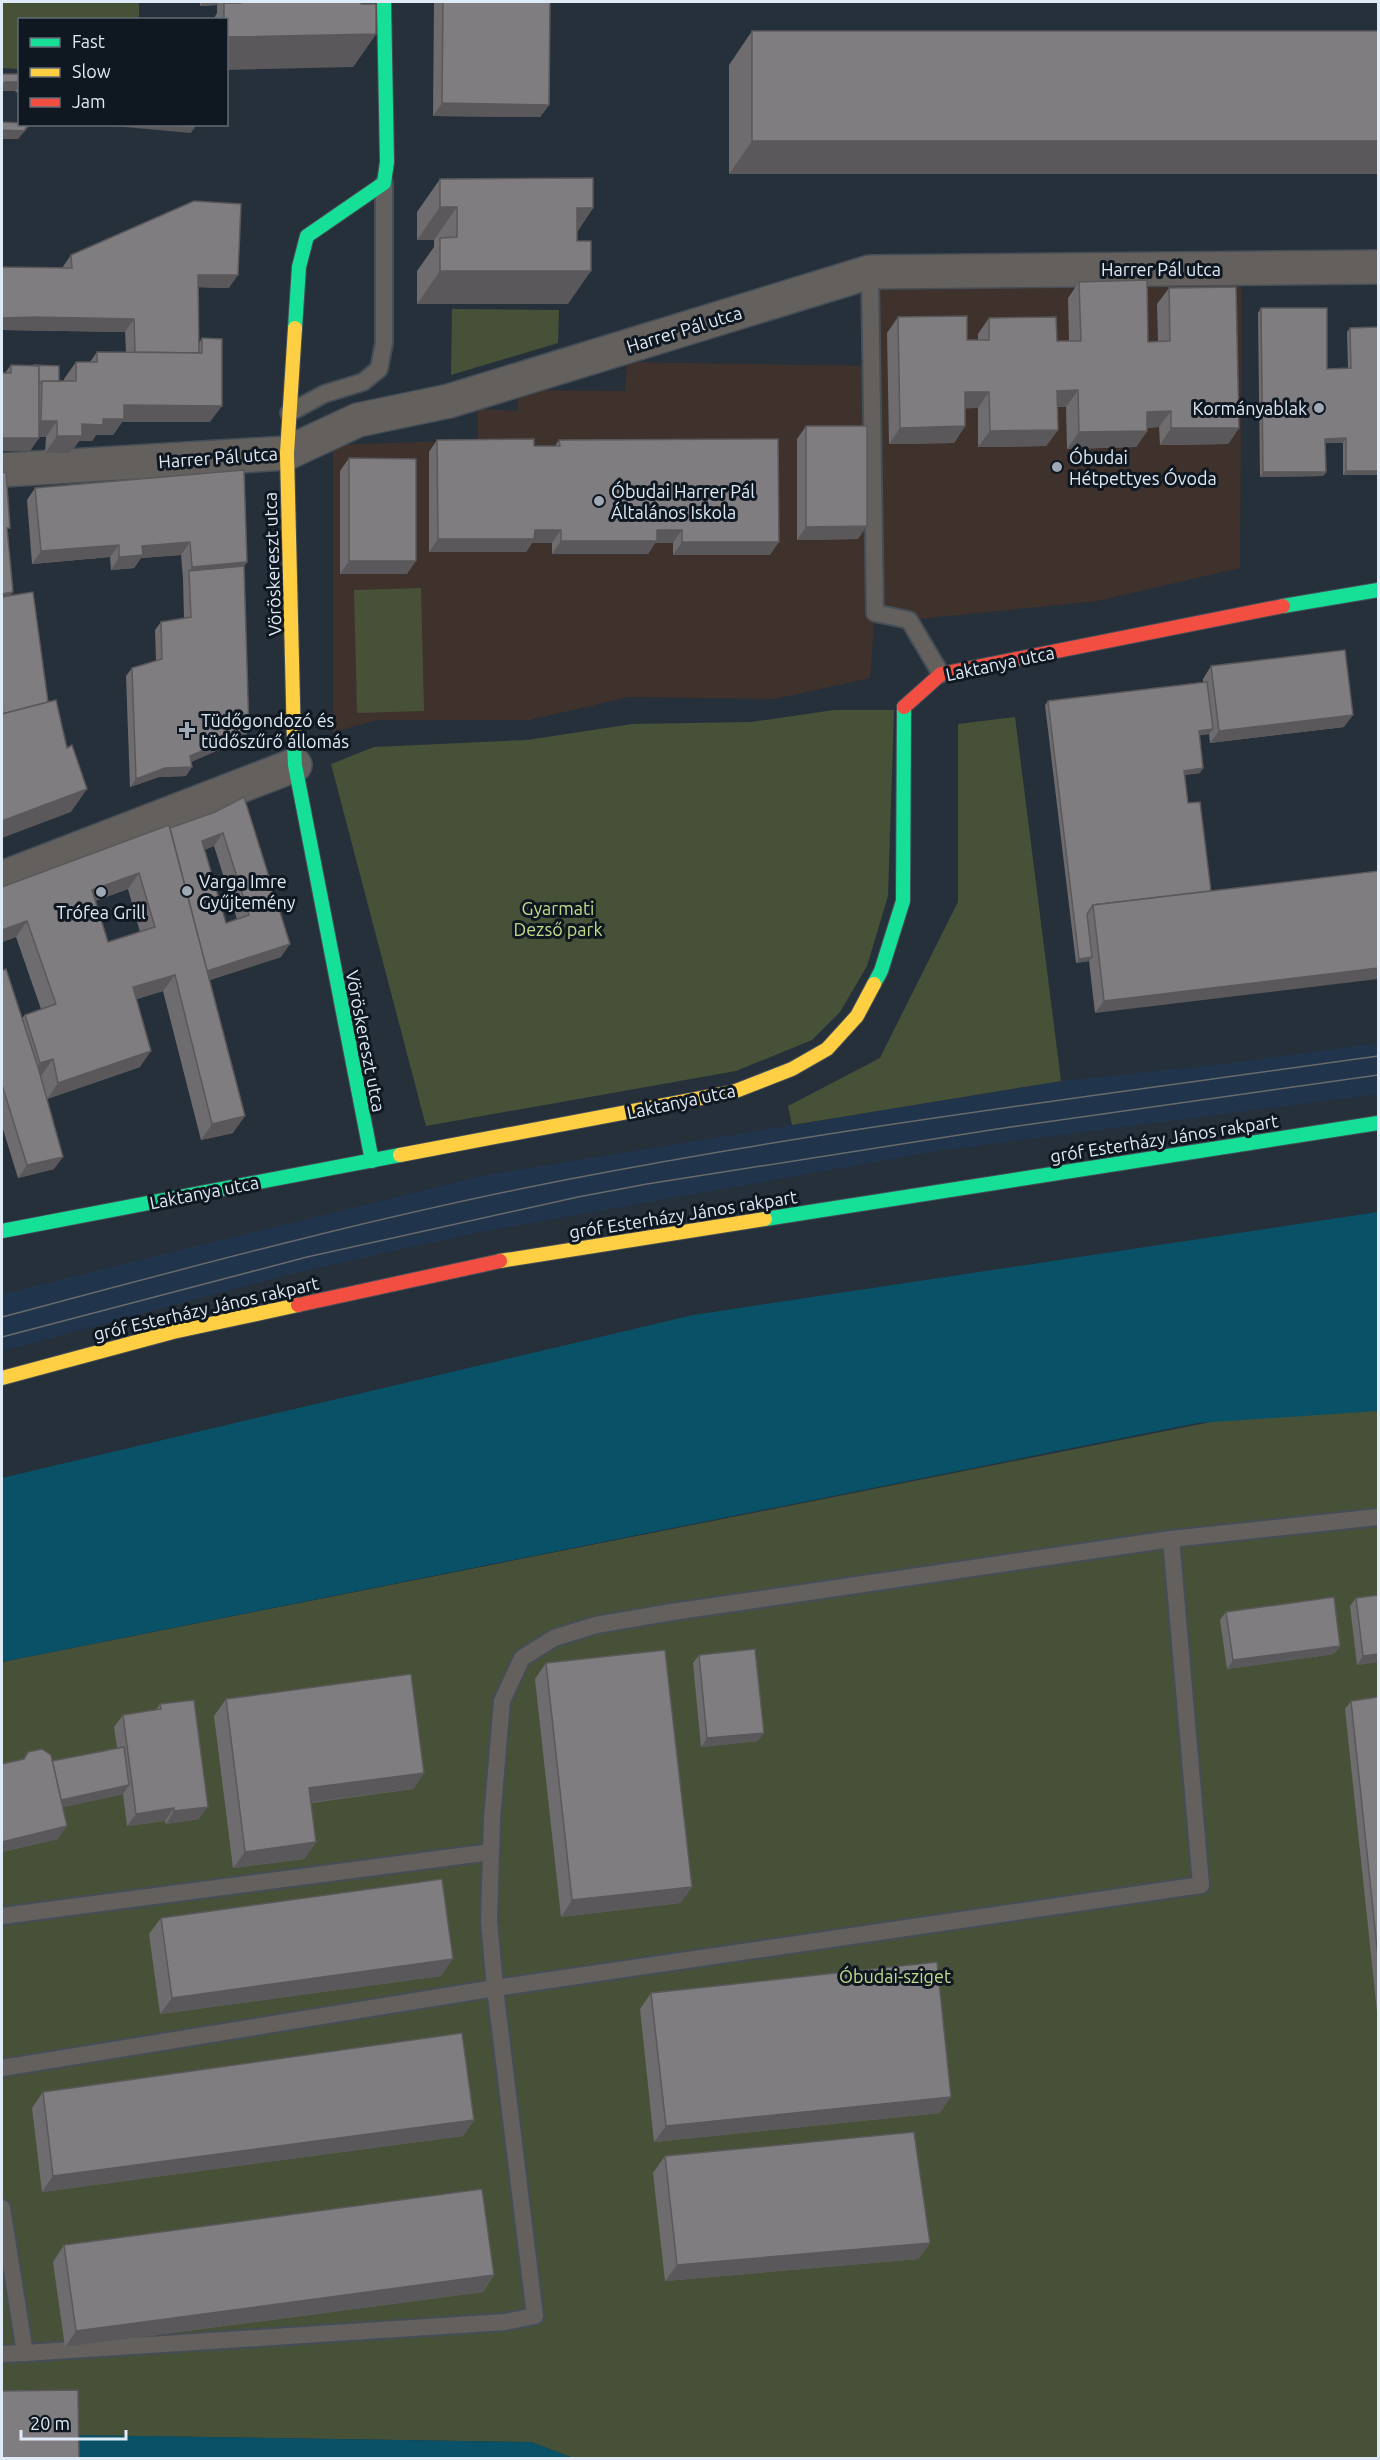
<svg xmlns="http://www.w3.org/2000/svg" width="1380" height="2460" font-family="Ubuntu,sans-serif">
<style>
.built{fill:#20344b}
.education{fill:#3f312b}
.green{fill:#475138}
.water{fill:#085167}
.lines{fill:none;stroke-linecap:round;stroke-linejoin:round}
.lane-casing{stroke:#454e57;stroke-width:20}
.street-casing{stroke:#454e57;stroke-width:36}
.fast-casing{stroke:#454e57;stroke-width:16}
.slow-casing{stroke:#454e57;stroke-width:16}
.jam-casing{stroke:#454e57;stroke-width:16}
.lane{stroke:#64605d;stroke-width:16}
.street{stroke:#64605d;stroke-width:33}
.fast{stroke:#16e098;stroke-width:14}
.slow{stroke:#ffcf43;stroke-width:14}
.jam{stroke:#f24e42;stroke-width:14}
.tram{stroke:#676b6e;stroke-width:1.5}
.wall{fill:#6e6c6f;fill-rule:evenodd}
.shaded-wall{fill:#5a585a}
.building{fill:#807d81;stroke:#5a585a;stroke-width:1.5;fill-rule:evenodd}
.poi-dot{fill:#9ea9b5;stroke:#0f1720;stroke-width:2}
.labels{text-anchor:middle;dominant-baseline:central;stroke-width:6;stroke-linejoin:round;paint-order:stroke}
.street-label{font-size:18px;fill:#dfeaf7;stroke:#0f1720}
.poi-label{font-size:18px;fill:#dfeaf7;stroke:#0f1720;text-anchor:start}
.park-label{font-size:18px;fill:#c3dc8c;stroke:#0f1720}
</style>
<rect width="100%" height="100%" fill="#26303b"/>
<polygon class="built" points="1378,1043 1378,1094 937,1151 474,1233 286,1275 2,1351 2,1294 481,1176 1061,1081 1224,1064"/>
<polygon class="education" points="1242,268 1240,568 1097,601 909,620 875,613 870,678 775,699 629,697 529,720 377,720 333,732 333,445 478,440 478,409 518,411 518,390 625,391 627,362 871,366 870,272"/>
<g class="green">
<polygon points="2,2 139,2 139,19 20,20 19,69 2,68"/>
<polygon points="452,309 559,310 558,343 451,375"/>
<polygon points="421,588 424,711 357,713 354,590"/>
<polygon points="834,710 894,710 888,896 867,966 840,1012 812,1040 736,1071 426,1126 331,764 374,747 527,740 632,724 751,722"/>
<polygon points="1015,717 1061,1081 792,1125 788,1106 880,1058 958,902 958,724"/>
<polygon points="1378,1382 1378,2458 573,2458 531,2442 2,2434 2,1662 1206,1423"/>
</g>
<g class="water">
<polygon points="1378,1212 1378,1411 1198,1423 2,1662 2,1478 693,1315"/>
<polygon points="2,2434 531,2442 573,2458 2,2458"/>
</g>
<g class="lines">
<defs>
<g id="lane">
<polyline points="870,272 875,613 909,620 941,674"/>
<polyline points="289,413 324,394 363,382 379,369 384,343 384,183"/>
<polyline points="2,1916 491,1852"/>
<polyline points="2,2068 495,1988 1201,1885 1171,1539"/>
<polyline points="2,2208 25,2353 2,2354"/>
<polyline points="25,2353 505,2322 535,2316 495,1988 489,1921 492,1819 502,1701 522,1658 554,1638 596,1625 672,1612 1171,1539 1378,1517"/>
</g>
<g id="street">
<polyline points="2,470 287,453 358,420 449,401 870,272 1378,267"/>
<polyline points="2,878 295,765"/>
</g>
<g id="fast">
<polyline points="295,328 299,267 307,236 384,183 387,162 384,2"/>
<polyline points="1283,606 1378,590"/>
<polyline points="294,743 295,765 372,1161"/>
<polyline points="874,984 881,971 903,901 904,707"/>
<polyline points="765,1219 1378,1123"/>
<polyline points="2,1231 400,1155"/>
</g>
<g id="slow">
<polyline points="294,743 287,453 295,328"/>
<polyline points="400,1155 733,1092 792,1069 827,1049 857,1016 874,984"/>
<polyline points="500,1261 765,1219"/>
<polyline points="2,1378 173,1332 298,1305"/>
</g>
<g id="jam">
<polyline points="904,707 941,674 1283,606"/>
<polyline points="298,1305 500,1261"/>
</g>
</defs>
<use href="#lane" class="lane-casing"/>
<use href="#street" class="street-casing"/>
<use href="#fast" class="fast-casing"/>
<use href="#slow" class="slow-casing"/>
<use href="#jam" class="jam-casing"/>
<use href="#lane" class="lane"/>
<use href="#street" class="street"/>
<use href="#fast" class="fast"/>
<use href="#slow" class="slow"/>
<use href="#jam" class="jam"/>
<g class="tram">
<path d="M2,1317C190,1267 378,1216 570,1179C838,1127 1109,1094 1378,1056"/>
<polyline points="2,1337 307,1257 578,1197 647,1184 997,1129 1378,1075"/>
</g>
</g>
<g class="wall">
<polygon points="200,2 361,2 361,4 376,34 353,67 226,20 213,20 217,13 217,5 200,6"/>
<polygon points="434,2 550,2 549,105 540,117 433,116"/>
<polygon points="752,31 1378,31 729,174 729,65"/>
<polygon points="20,74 20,95 15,91 2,91 2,75"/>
<polygon points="440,179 593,208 577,232 568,304 417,304 417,271 434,247 434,240 417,240 417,212"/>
<polygon points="71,255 229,288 198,287 199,343 202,338 210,422 122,422 113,435 96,435 92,441 79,441 70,453 45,453 46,437 39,437 30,451 5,373 11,365 59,381 64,381 64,379 76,362 90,362 97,352 126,352 125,332 2,330 2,267 62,268"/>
<polygon points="1079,282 1148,342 1158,342 1157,304 1169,288 1239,428 1228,444 1160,445 1159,427 1147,428 1147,431 1136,447 1067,449 1066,407 1057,407 1058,430 1046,446 978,447 978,408 965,408 965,426 954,443 889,444 887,333 898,317 967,340 978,340 978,334 989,318 1057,341 1069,341 1068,298"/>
<polygon points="1261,308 1327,369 1348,368 1347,332 1350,328 1378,475 1343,475 1343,443 1325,443 1326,472 1323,476 1260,477 1258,313"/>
<polygon points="806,426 858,539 797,540 797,439"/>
<polygon points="437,440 534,446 555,446 559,440 770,555 673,555 673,543 655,543 648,554 552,554 552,543 532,543 526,552 429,552 429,452"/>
<polygon points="349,458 407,574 340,574 340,471"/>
<polygon points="35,488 247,562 244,566 243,739 191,762 186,776 159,777 130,787 126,676 132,668 156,661 155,630 161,622 184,618 183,579 181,555 141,558 134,568 111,570 110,557 32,564 27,500"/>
<polygon points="1211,666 1344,727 1210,743 1209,734 1199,735 1200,773 1185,775 1188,803 1211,891 1095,1013 1089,961 1076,963 1045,705 1048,701 1203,682 1203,679"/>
<path d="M215,812L281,957L209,980L233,1133L201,1140L163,991L137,999L140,1067L47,1099L54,1169L18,1178L2,1126V971L22,1018L25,1015L41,1009L16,937L2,942V887ZM214,846L237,919L226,923L204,850ZM128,889L140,932L108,942L95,901Z"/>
<polygon points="1378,1595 1378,1662 1357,1665 1350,1606 1356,1598"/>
<polygon points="1226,1612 1340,1646 1334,1654 1227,1669 1220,1620"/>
<polygon points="699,1655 758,1741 701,1747 693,1663"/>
<polygon points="546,1663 692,1887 680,1903 561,1917 535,1679"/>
<polygon points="1378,1697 1378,2021 1345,1709 1351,1701"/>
<polygon points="226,1699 424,1773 413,1789 311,1803 316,1842 304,1859 233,1868 214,1716"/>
<polygon points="160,1704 199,1819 166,1824 165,1821 127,1826 123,1794 63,1807 58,1839 2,1852 2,1764 23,1759 28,1752 52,1761 117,1748 114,1727 123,1715 156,1710"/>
<polygon points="161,1918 441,1976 160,2014 149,1934"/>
<polygon points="651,1993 940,2113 654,2142 640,2009"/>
<polygon points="43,2092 474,2120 463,2136 42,2192 32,2108"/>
<polygon points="665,2156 930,2243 918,2259 665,2281 653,2173"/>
<polygon points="64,2245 494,2275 483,2292 65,2347 53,2262"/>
</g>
<g class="shaded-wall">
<polygon points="203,2 220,2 217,5 200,6"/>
<polygon points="376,34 353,67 226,70 226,37"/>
<polygon points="5,82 20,82 20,85 15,91 2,91 2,85"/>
<polygon points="442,103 549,105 540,117 433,116"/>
<polygon points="31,124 18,139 2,139 2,130"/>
<polygon points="91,124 147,124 194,128 191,133"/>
<polygon points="752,141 1378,141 1378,174 729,174"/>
<polygon points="440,207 457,207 434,240 417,240"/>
<polygon points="577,208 593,208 570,242"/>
<polygon points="440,271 591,271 568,304 417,304"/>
<polygon points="198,275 238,275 229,288 189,287"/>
<polygon points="34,317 134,319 125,332 2,330 2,318"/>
<polygon points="1078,390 1066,407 1045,407 1057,391"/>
<polygon points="965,392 989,392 978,408 953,409"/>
<polygon points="124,405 222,406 210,422 122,422 113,435 96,435 92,441 79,441 70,453 45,453 57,436 82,424 103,419"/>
<polygon points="1171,411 1159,427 1136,428 1147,412"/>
<polygon points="41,421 57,421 46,437 29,437"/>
<polygon points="965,426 954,443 889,444 900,428"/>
<polygon points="1171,428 1239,428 1228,444 1160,445"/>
<polygon points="1058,430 1046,446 978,447 990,431"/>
<polygon points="1147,431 1136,447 1067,449 1079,432"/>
<polygon points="2,438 39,438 30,451 2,451"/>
<polygon points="1346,438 1343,443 1322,443 1325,439"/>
<polygon points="1346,471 1378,471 1378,475 1343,475"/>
<polygon points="1263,472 1326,472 1323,476 1260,477"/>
<polygon points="867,526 858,539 797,540 806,527"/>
<polygon points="535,530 561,530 552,543 532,543 526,552 429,552 438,539"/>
<polygon points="657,530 682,530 673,543 655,543 648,554 552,554 561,541"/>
<polygon points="190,542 181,555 141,558 134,568 111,570 119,557 142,546"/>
<polygon points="682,542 779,542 770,555 673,555"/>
<polygon points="119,545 110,557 32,564 41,551"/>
<polygon points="349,561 416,561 407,574 340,574"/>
<polygon points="247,562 238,574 189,571 183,579 192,567"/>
<polygon points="13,592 2,609 2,594"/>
<polygon points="1353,715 1344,727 1210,743 1219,731"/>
<polygon points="1213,729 1209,734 1196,736 1199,731"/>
<polygon points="249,731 243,739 184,765 190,756"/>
<polygon points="192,767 186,776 159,777 130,787 136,779 165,768"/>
<polygon points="1203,768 1200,773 1181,775 1184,771"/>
<polygon points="87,789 71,812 2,838 2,821"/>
<polygon points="223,833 214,846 193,854 202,841"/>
<polygon points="139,873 128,889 80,906 92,890"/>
<polygon points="27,921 16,937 2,942 2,930"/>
<polygon points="290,944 281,957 195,985 204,972"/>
<polygon points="1092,957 1089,961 1076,963 1079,959"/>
<polygon points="1378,968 1378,979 1095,1013 1104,1001"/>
<polygon points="175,975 163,991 122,1003 133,987"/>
<polygon points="151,1051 140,1067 47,1099 58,1083"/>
<polygon points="53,1059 41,1076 29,1079 40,1063"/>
<polygon points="245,1116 233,1133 201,1140 212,1124"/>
<polygon points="63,1157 54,1169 18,1178 27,1165"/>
<polygon points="1340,1646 1334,1654 1227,1669 1233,1660"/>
<polygon points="1378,1654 1378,1662 1357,1665 1363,1656"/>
<polygon points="764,1733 758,1741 701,1747 707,1738"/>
<polygon points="424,1773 413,1789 297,1804 309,1788"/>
<polygon points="129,1785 123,1794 51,1810 58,1801"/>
<polygon points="208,1807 199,1819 166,1824 174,1811"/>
<polygon points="174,1808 165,1821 127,1826 136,1814"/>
<polygon points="67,1826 58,1839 2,1852 2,1842"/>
<polygon points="316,1842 304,1859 233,1868 245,1852"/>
<polygon points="692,1887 680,1903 561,1917 572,1900"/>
<polygon points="453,1959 441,1976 160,2014 172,1998"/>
<polygon points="951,2097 940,2113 654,2142 666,2126"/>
<polygon points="474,2120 463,2136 42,2192 53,2176"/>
<polygon points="930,2243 918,2259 665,2281 677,2265"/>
<polygon points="494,2275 483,2292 65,2347 76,2331"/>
</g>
<g class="building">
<polygon points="241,2 361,2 361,4 376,4 376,34 226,37 226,20 224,20 224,3 241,3"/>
<polygon points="443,2 550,2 549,105 442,103"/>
<rect x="752" y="31" width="626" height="110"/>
<polygon points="2,74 20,74 20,82 5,82 2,85"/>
<polygon points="2,120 3,122 20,123 20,124 29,124 24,131 2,130"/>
<polygon points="147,124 194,124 194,128"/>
<polygon points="593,178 593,208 577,208 577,241 591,241 591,271 440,271 440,238 457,237 457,207 440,207 440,179"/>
<polygon points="194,201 241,204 238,275 198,275 199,353 135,352 134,319 34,317 2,318 2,267 72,268 71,255"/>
<polygon points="1147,280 1148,342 1170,341 1169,288 1236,287 1239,428 1171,428 1171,411 1147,412 1147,431 1079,432 1078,390 1057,391 1058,430 990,431 989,392 965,392 965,426 900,428 898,317 967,316 967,340 989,340 989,318 1056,317 1057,341 1081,341 1079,282"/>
<polygon points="1261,308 1327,308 1327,369 1351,368 1350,328 1378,327 1378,471 1346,471 1346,438 1325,439 1326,472 1263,472"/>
<polygon points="202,338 222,339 222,406 124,405 124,419 103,419 103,425 82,424 82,436 57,436 57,421 41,421 42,381 76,381 76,362 97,362 97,352 202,353"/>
<polygon points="11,365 39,366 39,438 2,438 2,373 11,373"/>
<polygon points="33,365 59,366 59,381 42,381 39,384 39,366"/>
<polygon points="806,426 867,426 867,526 806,527"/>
<polygon points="534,439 534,446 560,446 559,440 778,439 779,542 682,542 682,530 657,530 657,541 561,541 561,530 535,530 534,539 438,539 437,440"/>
<polygon points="349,458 416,459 416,561 349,561"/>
<polygon points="244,470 247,562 192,567 190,542 142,546 143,555 119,557 119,545 41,551 35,488"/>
<polygon points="6,472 10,528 7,528 13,592 2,594 2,473"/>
<polygon points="244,566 249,731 190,756 192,767 165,768 136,779 132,668 162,659 161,622 191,617 189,571"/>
<polygon points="33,592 48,702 2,714 2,597"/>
<polygon points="1345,650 1353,715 1219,731 1211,666"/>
<polygon points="1207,682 1213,729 1199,731 1203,768 1184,771 1188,803 1200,802 1211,891 1093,905 1087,914 1092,957 1079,959 1048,701"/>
<polygon points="56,700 67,748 72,745 87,789 2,821 2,714"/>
<path d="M244,797L290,944L207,971L170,828L215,812ZM223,833L249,915L226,923L202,841Z"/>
<path d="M169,825L245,1116L212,1124L175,975L133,987L151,1051L58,1083L53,1059L40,1063L25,1015L56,1004L27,921L2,930V887ZM139,873L155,927L108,942L92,890Z"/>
<polygon points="1378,871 1378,968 1104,1001 1093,905"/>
<polygon points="6,969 38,1067 63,1157 27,1165 2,1085 2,971"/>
<polygon points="1378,1595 1378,1654 1363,1656 1356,1598"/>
<polygon points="1334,1597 1340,1646 1233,1660 1226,1612"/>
<polygon points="755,1649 764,1733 707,1738 699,1655"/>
<polygon points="665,1650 692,1887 572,1900 546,1663"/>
<polygon points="411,1674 424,1773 309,1788 316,1842 245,1852 226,1699"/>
<polygon points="1378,1697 1378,1957 1351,1701"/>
<polygon points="194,1700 208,1807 174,1811 174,1808 136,1814 123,1715 161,1709 160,1704"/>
<polygon points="124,1747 129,1785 61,1800 52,1761"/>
<polygon points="42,1749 51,1755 67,1826 2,1842 2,1764 24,1759 28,1752"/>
<polygon points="442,1879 453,1959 172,1998 161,1918"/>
<polygon points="937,1962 951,2097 666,2126 651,1993"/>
<polygon points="462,2033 474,2120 53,2176 43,2092"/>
<polygon points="914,2132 930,2243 677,2265 665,2156"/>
<polygon points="482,2189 494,2275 76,2331 64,2245"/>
<polygon points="78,2390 79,2458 2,2458 2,2391"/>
</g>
<g class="poi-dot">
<circle cx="1319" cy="408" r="6"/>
<circle cx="1057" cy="467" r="6"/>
<circle cx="599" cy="501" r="6"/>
<path d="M184 721h6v6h6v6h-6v6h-6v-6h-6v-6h6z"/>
<circle cx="187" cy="891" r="6"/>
<circle cx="101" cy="892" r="6"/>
</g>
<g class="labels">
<g class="street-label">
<text x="1161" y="269">Harrer Pál utca</text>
<text transform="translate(684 329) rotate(-17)">Harrer Pál utca</text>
<text transform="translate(218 457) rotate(-4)">Harrer Pál utca</text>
<text transform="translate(272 564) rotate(-92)">Vöröskereszt utca</text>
<text transform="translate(1000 663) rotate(-12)">Laktanya utca</text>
<text transform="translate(366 1041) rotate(79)">Vöröskereszt utca</text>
<text transform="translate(681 1101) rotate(-12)">Laktanya utca</text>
<text transform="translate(1164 1138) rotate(-9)">gróf Esterházy János rakpart</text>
<text transform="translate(204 1192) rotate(-11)">Laktanya utca</text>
<text transform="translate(683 1214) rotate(-9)">gróf Esterházy János rakpart</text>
<text transform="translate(206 1308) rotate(-13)">gróf Esterházy János rakpart</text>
</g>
<g class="poi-label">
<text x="1307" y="408" text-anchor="end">Kormányablak</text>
<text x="1069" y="457">Óbudai<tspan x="1069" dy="21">Hétpettyes Óvoda</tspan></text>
<text x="611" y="491">Óbudai Harrer Pál<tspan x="611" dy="21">Általános Iskola</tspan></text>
<text x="201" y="720">Tüdőgondozó és<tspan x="201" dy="21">tüdőszűrő állomás</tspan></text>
<text x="199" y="881">Varga Imre<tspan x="199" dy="21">Gyűjtemény</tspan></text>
<text x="101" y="912" text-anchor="middle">Trófea Grill</text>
</g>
<g class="park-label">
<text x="558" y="908">Gyarmati<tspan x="558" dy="21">Dezső park</tspan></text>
<text x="895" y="1976">Óbudai-sziget</text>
</g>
</g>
<rect width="1380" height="2460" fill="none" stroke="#dfeaf7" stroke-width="6"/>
<rect x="18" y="18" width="210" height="108" fill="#0f1720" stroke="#626b76" stroke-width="1.5"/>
<rect x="30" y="38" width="30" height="9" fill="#16e098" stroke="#626b76" stroke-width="1.5"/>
<text x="72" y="48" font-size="18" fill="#dfeaf7">Fast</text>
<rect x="30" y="68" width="30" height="9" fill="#ffcf43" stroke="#626b76" stroke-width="1.5"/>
<text x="72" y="78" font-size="18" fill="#dfeaf7">Slow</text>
<rect x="30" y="98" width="30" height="9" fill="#f24e42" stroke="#626b76" stroke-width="1.5"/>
<text x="72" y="108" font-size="18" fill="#dfeaf7">Jam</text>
<path d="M21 2430v9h105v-9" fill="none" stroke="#dfeaf7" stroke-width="3"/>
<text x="30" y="2430" font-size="18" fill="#dfeaf7" stroke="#0f1720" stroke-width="4.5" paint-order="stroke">20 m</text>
</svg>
